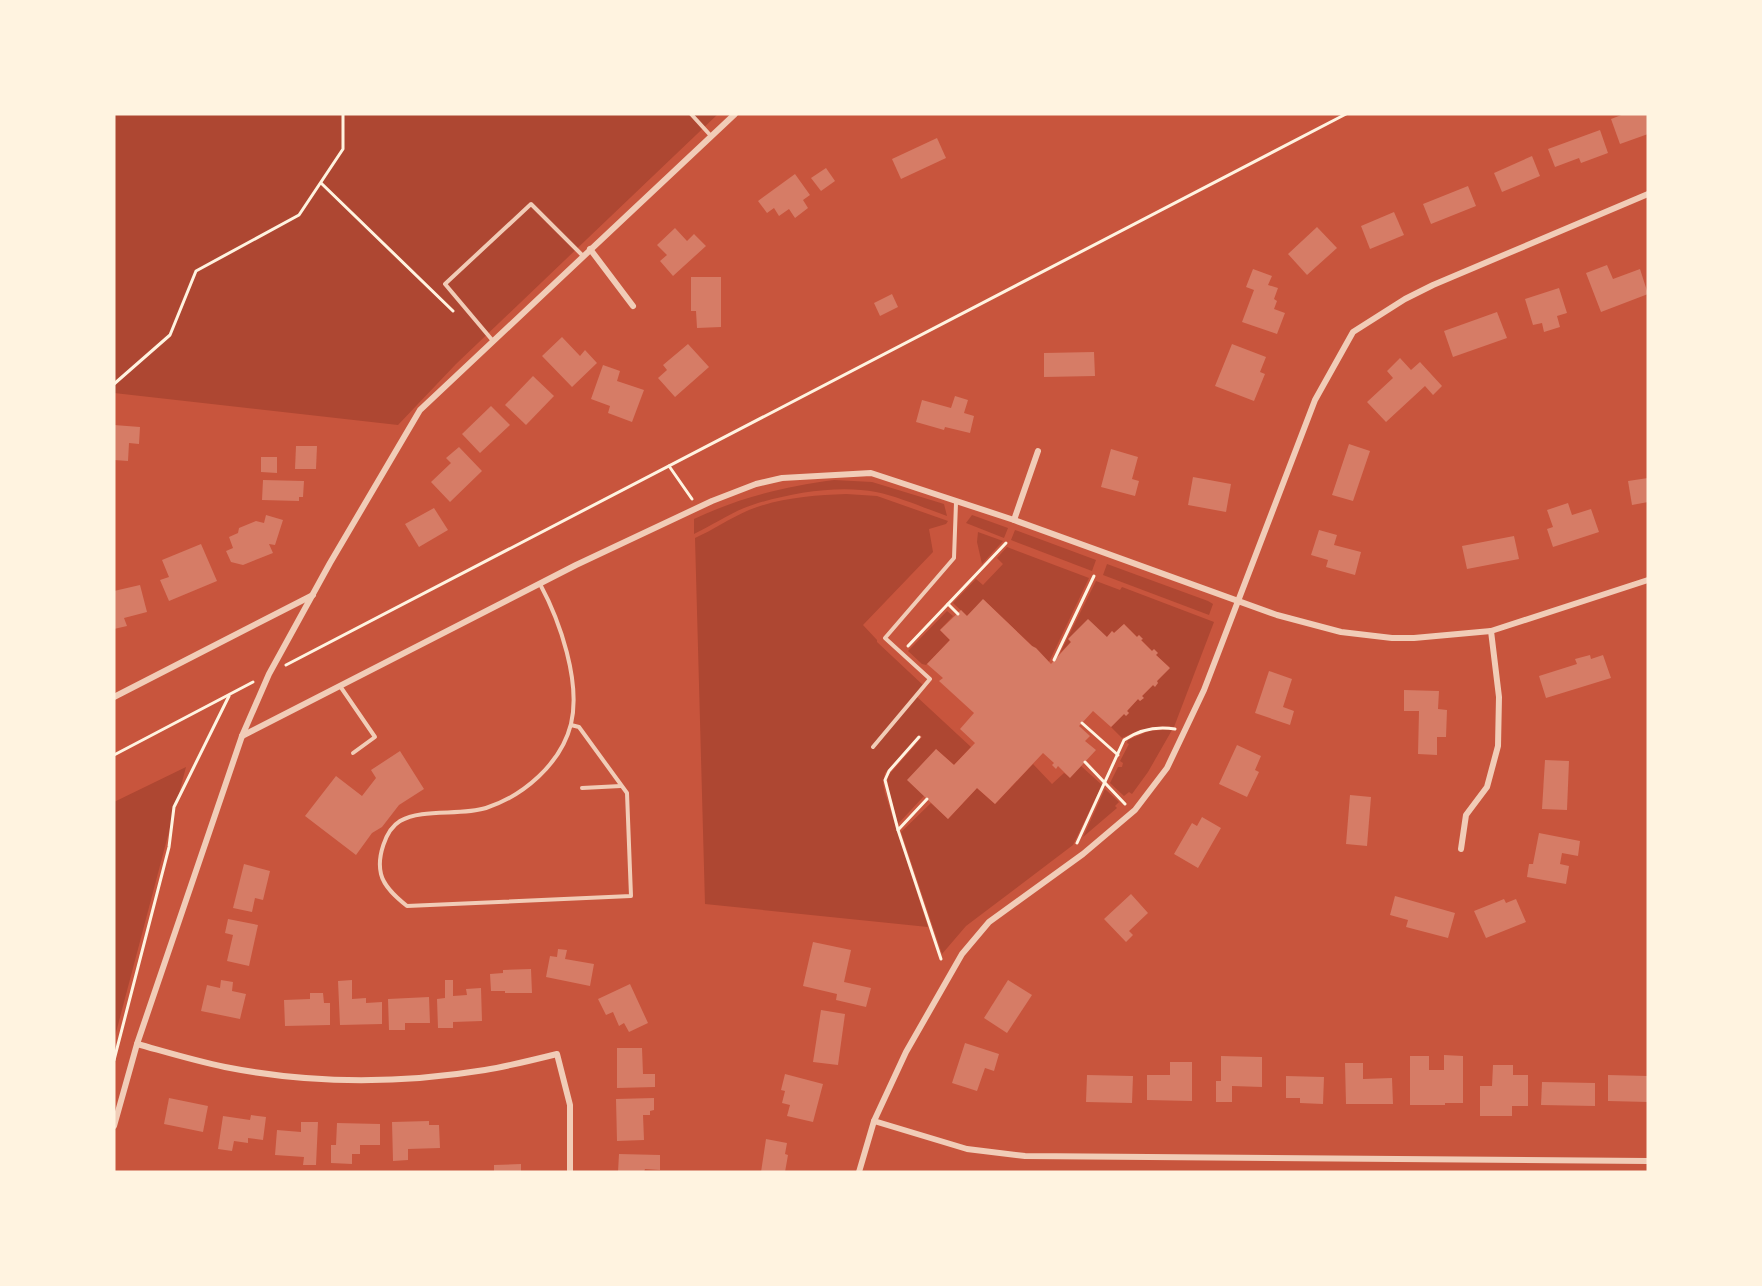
<svg xmlns="http://www.w3.org/2000/svg" width="1762" height="1286" font-family="'Zilla Slab',serif">
<style>
.green{fill:#ae4732}
.building{fill:#d67c66}
.lines{fill:none;stroke-linecap:round;stroke-linejoin:round}
.path{stroke:#fff3e0;stroke-width:3}
.service{stroke:#f1ccb7;stroke-width:4}
.minor{stroke:#f1ccb7;stroke-width:6}
</style>
<rect width="100%" height="100%" fill="#c8553d"/>
<g class="green">
<polygon points="114,114 718,114 456,364 398,425 114,393"/>
<path d="M834,480L872,482L944,504L947,516C924,508 900,497 876,492C837,484 781,494 744,508C727,515 711,526 694,534V519C741,497 783,487 834,480Z"/>
<path d="M846,494L877,496L948,521L946,524L929,529L933,552L863,625L877,640V642L924,686L916,696L971,747L954,765L936,749L924,796L898,824L889,791L887,777L922,737L920,735L885,773L883,783L885,793L928,927L705,904L695,538C713,530 730,518 749,510C779,498 814,495 846,494Z"/>
<polygon points="972,515 1008,528 1004,538 966,523"/>
<polygon points="1015,530 1096,560 1092,571 1011,540"/>
<polygon points="978,532 1003,541 982,564 977,542"/>
<polygon points="1007,547 1089,578 1049,662 984,600 967,616 953,603 976,579 983,585 1003,564 997,558"/>
<polygon points="1107,564 1208,601 1213,604 1209,615 1103,575"/>
<path d="M1096,581L1120,590L1122,587L1214,622L1174,727C1154,725 1139,730 1122,738L1111,727L1124,714L1129,713L1127,711L1138,699L1140,701L1143,698L1142,696L1153,685L1155,686L1157,681L1169,667L1156,655L1154,650L1152,651L1141,640L1142,639L1139,635L1137,637L1124,624L1114,633L1112,631L1107,637L1069,639L1071,642L1060,653Z"/>
<polygon points="947,611 953,616 940,630 950,640 926,665 922,664 908,651"/>
<polygon points="1163,730 1172,730 1148,772 1132,794 1129,792 1124,796 1110,783 1118,767 1122,767 1123,763 1120,761 1129,744 1127,743 1128,740 1149,731"/>
<polygon points="1033,764 1052,784 1064,773 1070,777 1081,766 1102,785 1073,845 966,926 942,954 901,832 931,803 948,819 977,788 995,804"/>
<polygon points="186,767 114,1040 114,802"/>
<polygon points="1105,789 1119,802 1115,806 1117,808 1083,837"/>
</g>
<g class="building">
<polygon points="1624,114 1648,114 1648,134 1620,144 1611,119"/>
<polygon points="1600,130 1608,153 1581,163 1579,158 1555,167 1548,149"/>
<polygon points="937,138 946,158 901,179 892,159"/>
<polygon points="1532,156 1540,176 1502,192 1494,173"/>
<polygon points="826,168 835,181 821,191 811,178"/>
<polygon points="795,174 810,195 803,200 808,208 795,218 789,209 779,216 774,208 767,213 758,201"/>
<polygon points="1468,186 1476,206 1431,224 1423,204"/>
<polygon points="1394,212 1404,235 1370,249 1361,226"/>
<polygon points="1317,227 1337,248 1307,275 1288,254"/>
<polygon points="675,228 687,241 694,234 706,246 673,276 660,261 667,255 657,245"/>
<polygon points="1607,265 1613,279 1640,269 1648,294 1601,312 1586,273"/>
<polygon points="1253,269 1272,276 1268,285 1278,288 1274,299 1277,301 1274,309 1285,313 1277,334 1242,322 1254,290 1246,287"/>
<polygon points="691,277 721,277 721,327 697,328 696,311 691,311"/>
<polygon points="1559,288 1567,313 1557,316 1560,327 1544,332 1542,323 1533,325 1525,299"/>
<polygon points="892,294 898,307 880,316 874,303"/>
<polygon points="1497,312 1507,338 1453,357 1444,331"/>
<polygon points="562,337 580,356 585,350 597,363 572,387 542,356"/>
<polygon points="688,344 709,367 675,397 658,378 667,370 663,365"/>
<polygon points="1232,344 1266,357 1260,372 1265,374 1254,401 1215,386"/>
<polygon points="1094,352 1095,376 1044,377 1044,353"/>
<polygon points="1400,358 1411,370 1420,362 1442,386 1433,395 1425,386 1386,422 1367,402 1393,378 1387,371"/>
<polygon points="603,365 620,371 617,381 644,390 632,422 608,413 610,406 591,399"/>
<polygon points="533,376 554,396 526,425 505,405"/>
<polygon points="955,396 968,400 964,413 974,416 970,433 945,427 944,430 916,422 922,400 951,408"/>
<polygon points="491,406 510,425 480,453 462,434"/>
<polygon points="114,425 140,427 139,444 129,443 128,461 114,460"/>
<polygon points="1349,444 1370,451 1353,501 1332,495"/>
<polygon points="296,446 317,446 316,469 295,469"/>
<polygon points="459,447 482,471 450,502 431,482 451,463 446,458"/>
<polygon points="1111,449 1138,457 1132,479 1139,481 1135,496 1101,487"/>
<polygon points="261,457 277,457 277,473 261,472"/>
<polygon points="1193,477 1231,484 1226,512 1188,505"/>
<polygon points="1648,478 1648,502 1632,505 1628,481"/>
<polygon points="263,480 304,481 303,497 299,497 299,501 262,500"/>
<polygon points="1568,503 1572,515 1591,509 1599,532 1553,547 1547,529 1553,527 1547,510"/>
<polygon points="434,508 448,530 419,547 405,524"/>
<polygon points="266,515 283,520 275,545 269,544 273,553 243,565 231,562 226,551 233,548 229,537 238,533 239,528 256,521 264,523"/>
<polygon points="1319,530 1337,535 1334,545 1361,552 1355,575 1326,567 1328,560 1311,555"/>
<polygon points="1514,536 1519,559 1467,569 1462,546"/>
<polygon points="201,544 217,581 169,601 160,580 169,577 162,560"/>
<polygon points="140,585 147,612 124,618 127,626 114,629 114,591"/>
<polygon points="983,599 1032,646 1036,648 1051,664 1071,642 1068,639 1088,619 1107,637 1112,631 1114,633 1124,624 1137,637 1139,635 1143,639 1141,640 1152,651 1154,649 1158,653 1156,655 1170,668 1157,681 1158,683 1155,687 1153,685 1142,696 1144,698 1140,701 1138,699 1127,711 1129,713 1126,716 1124,714 1111,727 1093,711 1082,723 1079,726 1090,736 1085,741 1096,750 1070,778 1058,766 1056,769 1052,765 1054,763 1043,753 995,804 977,788 948,819 907,780 936,749 954,765 975,743 960,729 974,713 939,681 943,678 927,664 950,640 940,630 961,610 967,616"/>
<polygon points="1590,655 1591,659 1603,655 1611,678 1546,698 1539,676 1577,664 1575,659"/>
<polygon points="1269,671 1292,679 1283,707 1294,711 1290,725 1255,713"/>
<polygon points="1404,690 1439,691 1438,709 1447,710 1446,737 1437,737 1437,755 1418,754 1419,711 1404,711"/>
<polygon points="1237,745 1261,756 1255,770 1259,772 1247,797 1219,784"/>
<polygon points="400,751 424,789 399,805 382,827 372,833 356,855 305,816 336,776 362,796 376,778 371,770"/>
<polygon points="1545,760 1569,761 1567,810 1542,809"/>
<polygon points="1350,795 1371,797 1367,846 1346,844"/>
<polygon points="1202,817 1221,828 1198,868 1174,854 1192,823 1197,826"/>
<polygon points="1539,833 1580,841 1578,856 1562,853 1560,864 1569,866 1566,884 1527,877 1529,864 1533,864"/>
<polygon points="244,864 270,871 263,900 255,898 252,912 233,908"/>
<polygon points="1131,894 1148,913 1129,931 1133,935 1126,942 1104,919"/>
<polygon points="1395,896 1455,913 1448,938 1406,927 1408,920 1390,915"/>
<polygon points="1504,899 1506,903 1516,899 1526,922 1486,938 1474,911"/>
<polygon points="228,919 258,925 249,966 227,961 233,935 225,933"/>
<polygon points="813,942 851,950 844,982 871,988 866,1007 836,1000 837,994 803,986"/>
<polygon points="558,949 567,950 565,959 594,964 590,986 546,977 550,956 557,957"/>
<polygon points="531,969 532,993 505,993 505,991 491,991 490,974 503,973 503,970"/>
<polygon points="221,980 233,982 232,991 246,994 240,1019 201,1011 207,985 220,988"/>
<polygon points="352,980 352,999 366,998 366,1003 382,1002 382,1024 340,1025 338,981"/>
<polygon points="445,980 453,980 453,996 467,995 466,989 481,988 482,1021 453,1022 453,1028 438,1028 437,999 445,998"/>
<polygon points="1008,980 1032,995 1007,1033 984,1018"/>
<polygon points="630,984 648,1023 629,1032 624,1023 619,1026 613,1012 606,1015 598,999"/>
<polygon points="310,993 323,993 324,1003 330,1003 330,1025 285,1026 284,1000 310,999"/>
<polygon points="429,997 430,1023 405,1023 405,1030 389,1030 388,999"/>
<polygon points="821,1010 845,1014 838,1065 813,1062"/>
<polygon points="965,1043 999,1054 994,1071 985,1068 977,1091 952,1083"/>
<polygon points="617,1048 642,1048 643,1074 655,1074 655,1087 617,1088"/>
<polygon points="1444,1055 1463,1056 1463,1103 1445,1103 1445,1105 1410,1105 1410,1056 1429,1056 1429,1070 1444,1070"/>
<polygon points="1221,1056 1262,1057 1262,1087 1232,1086 1232,1102 1216,1102 1216,1081 1221,1081"/>
<polygon points="1170,1062 1192,1062 1192,1101 1147,1100 1147,1075 1170,1075"/>
<polygon points="1345,1063 1363,1063 1363,1079 1392,1078 1393,1104 1346,1104"/>
<polygon points="1493,1065 1513,1065 1513,1075 1528,1075 1528,1106 1512,1106 1512,1116 1480,1116 1480,1086 1492,1086"/>
<polygon points="785,1074 823,1084 813,1122 787,1116 790,1105 782,1103 785,1091 781,1090"/>
<polygon points="1087,1075 1133,1076 1132,1103 1086,1102"/>
<polygon points="1608,1075 1648,1076 1648,1102 1608,1101"/>
<polygon points="1286,1076 1324,1077 1323,1104 1300,1103 1300,1098 1286,1098"/>
<polygon points="1542,1082 1595,1083 1595,1106 1541,1105"/>
<polygon points="169,1098 208,1106 203,1132 164,1124"/>
<polygon points="654,1098 654,1110 650,1111 650,1115 643,1115 644,1140 617,1141 616,1099"/>
<polygon points="251,1115 266,1117 263,1140 248,1138 248,1143 234,1141 232,1151 218,1149 223,1116 250,1120"/>
<polygon points="429,1121 429,1125 439,1125 440,1148 408,1149 408,1160 393,1161 392,1122"/>
<polygon points="301,1122 318,1122 316,1165 303,1165 304,1157 275,1155 277,1130 301,1132"/>
<polygon points="337,1123 380,1124 380,1145 360,1145 360,1154 352,1154 352,1164 331,1163 331,1145 336,1145"/>
<polygon points="766,1139 787,1143 785,1154 788,1155 785,1172 761,1172"/>
<polygon points="619,1154 660,1155 660,1170 645,1169 644,1172 618,1172"/>
<polygon points="521,1164 521,1172 494,1172 494,1165"/>
</g>
<g class="lines">
<g class="path">
<polyline points="321,183 453,311"/>
<polyline points="114,384 170,335 196,271 299,215 343,149 343,114"/>
<polyline points="669,466 692,499"/>
<polyline points="948,604 958,614"/>
<polyline points="908,646 1006,543"/>
<polyline points="1054,660 1094,576"/>
<polyline points="286,665 1346,114"/>
<polyline points="1082,723 1118,755"/>
<polyline points="114,755 253,682"/>
<polyline points="1085,762 1125,804"/>
<polyline points="927,799 898,830 941,959"/>
<polyline points="898,830 885,780 889,771 919,737"/>
<path d="M1077,843L1124,740C1139,730 1157,726 1175,729"/>
<polyline points="114,1060 169,847 174,807 229,696"/>
</g>
<g class="service">
<polyline points="691,114 711,136"/>
<polyline points="493,341 445,284 531,204 583,256"/>
<path d="M540,584C560,621 581,682 571,724C561,764 523,796 486,808C460,816 422,808 400,821C385,830 377,858 381,874C384,887 397,898 407,906L631,896L627,793L579,727L571,725"/>
<polyline points="340,686 375,737 353,753"/>
<polyline points="873,747 930,679 885,638 954,558 956,503"/>
<polyline points="582,788 621,786"/>
</g>
<g class="minor">
<polyline points="590,249 633,306"/>
<polyline points="1014,520 1038,451"/>
<polyline points="114,697 313,595"/>
<polyline points="242,736 576,565 712,501 756,484 782,478 871,473 1014,520 1277,615 1341,632 1392,638 1414,638 1491,631 1648,580"/>
<polyline points="1461,849 1466,815 1487,787 1498,746 1499,697 1491,631"/>
<path d="M137,1044C166,1052 195,1061 225,1067C311,1084 399,1084 485,1070C509,1066 533,1060 557,1054L570,1105V1172"/>
<polyline points="874,1121 967,1149 1025,1156 1648,1161"/>
<polyline points="114,1126 137,1044 242,736 269,674 330,563 420,410 735,114"/>
<polyline points="859,1172 874,1121 906,1052 962,954 989,922 1083,854 1135,810 1167,768 1204,690 1315,400 1353,332 1405,299 1433,285 1648,194"/>
</g>
</g>
<rect width="1762" height="1286" fill="none" stroke="#fff3e0" stroke-width="231"/>
</svg>
